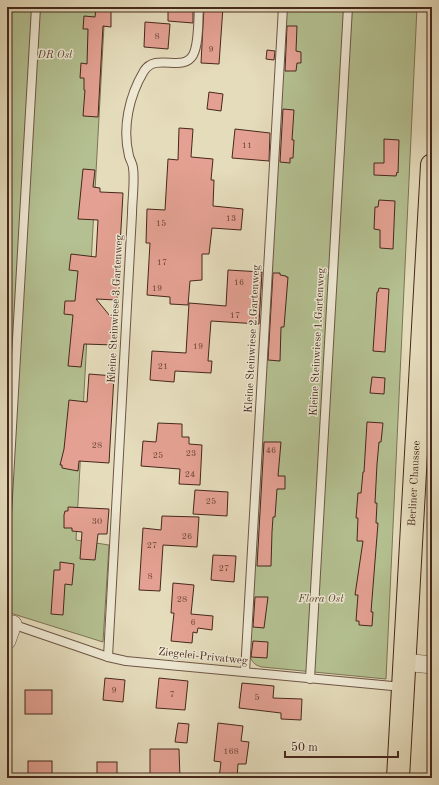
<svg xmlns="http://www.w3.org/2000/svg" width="439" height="785" font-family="'Old Standard TT',serif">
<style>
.green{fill:#b4c091;stroke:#7d7456}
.building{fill:#e4a193;stroke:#46281c}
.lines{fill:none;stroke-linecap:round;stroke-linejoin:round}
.service-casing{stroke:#6e5544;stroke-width:10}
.minor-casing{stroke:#6e5544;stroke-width:18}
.primary-casing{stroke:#46281c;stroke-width:24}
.service{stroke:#eee8d3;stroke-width:8}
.minor{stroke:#eee8d3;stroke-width:17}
.primary{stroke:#e5dcbc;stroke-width:22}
.labels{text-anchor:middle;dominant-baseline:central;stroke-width:3;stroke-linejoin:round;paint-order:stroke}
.number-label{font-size:9px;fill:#6e463a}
.park-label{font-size:11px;font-style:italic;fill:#5c4633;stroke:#eee8d3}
.street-label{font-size:11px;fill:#46281c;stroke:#eee8d3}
</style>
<rect width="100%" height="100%" fill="#e5dcbc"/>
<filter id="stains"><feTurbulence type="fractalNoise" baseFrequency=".005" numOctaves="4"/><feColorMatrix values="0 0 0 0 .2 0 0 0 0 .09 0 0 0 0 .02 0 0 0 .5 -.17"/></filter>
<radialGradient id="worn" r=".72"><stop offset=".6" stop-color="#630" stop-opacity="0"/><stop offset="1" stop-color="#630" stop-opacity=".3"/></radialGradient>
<g class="green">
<polygon points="7,7 105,7 76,540 109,545 103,642 7,612"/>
<path d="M285,7H417L386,679L262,667C254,665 252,662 249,654Z"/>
</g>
<g class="building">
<polygon points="168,7 193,7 193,23 168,21"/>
<polygon points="204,7 223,7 219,64 201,63"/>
<polygon points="96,8 111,9 111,27 103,26 98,117 83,116 85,90 84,90 84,78 80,78 81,63 87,64 88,29 83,29 84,16 95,17"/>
<polygon points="145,22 170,24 168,49 144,47"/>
<polygon points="287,26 297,26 296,51 301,52 301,63 297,63 296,71 285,71"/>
<polygon points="267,50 275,51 274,60 266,59"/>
<polygon points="209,92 223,94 221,111 207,109"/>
<polygon points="283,109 294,110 292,140 294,140 293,158 290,158 290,163 280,162"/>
<polygon points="179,128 193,129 191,157 213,159 211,180 214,180 213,206 243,209 241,230 212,228 209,254 202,254 202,280 190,281 188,305 170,304 170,297 147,295 150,243 146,243 147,209 165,210 168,159 178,160"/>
<polygon points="235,129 270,133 269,161 232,158"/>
<polygon points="384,139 399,140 398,173 397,172 396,176 374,175 374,163 384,163"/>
<polygon points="83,169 95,170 93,187 100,188 100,192 123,193 117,300 96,299 115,322 114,345 84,344 81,367 68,366 73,315 64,314 65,301 75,301 78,271 69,270 71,254 96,257 98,220 78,219"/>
<polygon points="379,200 395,201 393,249 380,248 380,230 374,229 375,207 378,207"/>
<polygon points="228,270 262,272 259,324 211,321 208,361 212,361 211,373 175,371 174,382 150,380 152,351 186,353 189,303 226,306"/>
<polygon points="273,273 280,273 280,275 286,276 286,277 288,277 284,327 281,327 280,361 268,360"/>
<polygon points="379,288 389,289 385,352 373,351 377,292 378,292"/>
<polygon points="89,374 114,376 109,463 79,461 78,471 62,468 62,465 60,465 64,449 69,400 87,402"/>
<polygon points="372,377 385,378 384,394 370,393"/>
<polygon points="367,422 383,423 381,442 379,442 377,464 375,503 377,503 376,523 378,523 371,612 373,612 372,626 359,625 359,621 356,621 358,595 355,595 363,541 357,541 358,518 356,518 358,493 361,493 363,472 364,472"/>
<polygon points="158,423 182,424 182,437 189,437 189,444 202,445 200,485 179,484 180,469 141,466 143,441 156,442"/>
<polygon points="264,442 281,442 278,476 285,476 285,489 277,489 275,517 273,517 272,532 271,566 257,566"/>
<polygon points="195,490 228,492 227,516 193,514"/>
<polygon points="68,507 109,509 107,534 98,534 95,560 80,559 82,532 72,531 72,528 64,528 64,515 65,511 68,511"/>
<polygon points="162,516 199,517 197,547 163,545 160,591 139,590 143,528 161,530"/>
<polygon points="213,555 236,556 234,582 211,580"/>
<polygon points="60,562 74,564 72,585 65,584 63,615 51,614 54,570 60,570"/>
<polygon points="173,583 194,585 191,614 213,616 212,630 198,628 197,633 193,632 192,643 171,641 174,613 171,613"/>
<polygon points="255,597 268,597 264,628 253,627"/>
<polygon points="253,641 268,642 267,658 251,657"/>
<polygon points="105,678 125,680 123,702 103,700"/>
<polygon points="159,678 188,681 185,710 156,708"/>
<polygon points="242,683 274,686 273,698 302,699 301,720 281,719 281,713 239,708"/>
<rect x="25" y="690" width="27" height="24"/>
<polygon points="178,723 189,724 187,743 175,742"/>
<polygon points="218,723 243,726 241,741 249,742 246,764 238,764 237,778 219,778 221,762 214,761"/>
<polygon points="150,749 179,749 180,778 150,778"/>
<rect x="28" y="761" width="24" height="17"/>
<rect x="97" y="762" width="20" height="16"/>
</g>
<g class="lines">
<defs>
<g id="service">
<polyline points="7,514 36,7"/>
<polyline points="12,624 108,657 126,661 403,687"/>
<path d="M108,657L132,214C132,201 135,180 133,168C133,164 130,160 129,156C122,128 129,96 144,71C156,52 183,73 193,55C199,44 198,21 199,7"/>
<polyline points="245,672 283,7"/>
<polyline points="310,679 348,7"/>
</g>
<g id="minor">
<polyline points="7,641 13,624"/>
<polyline points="404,662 432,665"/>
</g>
<g id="primary">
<path id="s1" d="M398,778L432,165"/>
</g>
</defs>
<use href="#service" class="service-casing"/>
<use href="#minor" class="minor-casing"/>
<use href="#primary" class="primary-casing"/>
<use href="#service" class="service"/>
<use href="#minor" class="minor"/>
<use href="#primary" class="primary"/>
</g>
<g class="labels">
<g class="number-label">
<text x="157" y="36">8</text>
<text x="211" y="49">9</text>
<text x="247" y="145">11</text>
<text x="231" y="218">13</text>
<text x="161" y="223">15</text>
<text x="162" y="262">17</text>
<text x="239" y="282">16</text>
<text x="157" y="288">19</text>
<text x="235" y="315">17</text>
<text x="198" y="346">19</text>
<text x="163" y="366">21</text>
<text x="97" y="445">28</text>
<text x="271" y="450">46</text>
<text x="191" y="453">23</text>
<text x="158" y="455">25</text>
<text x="190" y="474">24</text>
<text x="211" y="501">25</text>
<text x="97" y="521">30</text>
<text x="187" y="536">26</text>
<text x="152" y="545">27</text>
<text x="224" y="568">27</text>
<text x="150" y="576">8</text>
<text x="182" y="599">28</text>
<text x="193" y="622">6</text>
<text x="114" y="690">9</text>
<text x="172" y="694">7</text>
<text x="257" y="697">5</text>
<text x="231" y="751">168</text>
</g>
<g class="park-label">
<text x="55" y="55">DR Ost</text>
<text x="321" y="599">Flora Ost</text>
</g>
<g class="street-label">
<text transform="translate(116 309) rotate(-87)">Kleine Steinwiese 3.Gartenweg</text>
<text transform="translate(253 339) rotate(-87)">Kleine Steinwiese 2.Gartenweg</text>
<text transform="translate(318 342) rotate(-87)">Kleine Steinwiese 1.Gartenweg</text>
<text stroke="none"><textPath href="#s1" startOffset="295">Berliner Chaussee</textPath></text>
<text transform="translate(203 657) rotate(6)">Ziegelei-Privatweg</text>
</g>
</g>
<rect width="439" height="785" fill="none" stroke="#e5dcbc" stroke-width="24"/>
<rect x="8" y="8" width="423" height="769" fill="none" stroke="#46281c" stroke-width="2"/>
<rect x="12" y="12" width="415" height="761" fill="none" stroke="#46281c"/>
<path d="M285 751v6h113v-6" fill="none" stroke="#46281c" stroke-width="2"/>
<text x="291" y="751" font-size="12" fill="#46281c" stroke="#eee8d3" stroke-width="3" paint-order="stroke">50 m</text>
<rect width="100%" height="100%" filter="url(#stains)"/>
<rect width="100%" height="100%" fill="url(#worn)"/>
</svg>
